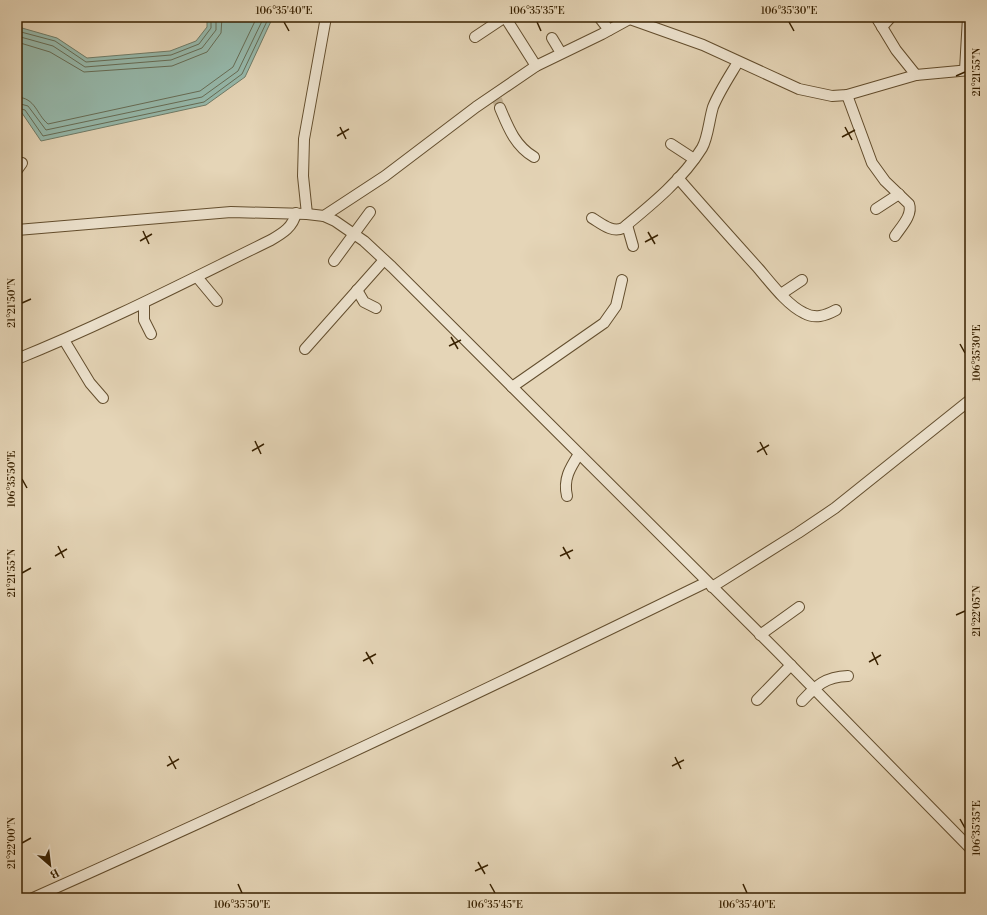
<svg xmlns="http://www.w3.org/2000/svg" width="987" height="915" font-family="'Libre Bodoni',serif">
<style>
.water{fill:#96b9ac;stroke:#707c68}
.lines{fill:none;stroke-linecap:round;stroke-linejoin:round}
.shore{stroke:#676d56;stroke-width:1}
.minor-tunnel{stroke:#c2b193;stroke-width:10;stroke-dasharray:10 5;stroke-linecap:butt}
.minor-casing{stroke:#634e2e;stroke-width:12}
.minor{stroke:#eee4d0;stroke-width:10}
.ticks{fill:none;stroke:#382101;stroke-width:1.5}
.neatline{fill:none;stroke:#382101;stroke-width:1.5}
.ticks-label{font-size:10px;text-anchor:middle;fill:#382101}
</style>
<rect width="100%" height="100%" fill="#e5d5b7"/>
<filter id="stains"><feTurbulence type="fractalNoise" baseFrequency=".005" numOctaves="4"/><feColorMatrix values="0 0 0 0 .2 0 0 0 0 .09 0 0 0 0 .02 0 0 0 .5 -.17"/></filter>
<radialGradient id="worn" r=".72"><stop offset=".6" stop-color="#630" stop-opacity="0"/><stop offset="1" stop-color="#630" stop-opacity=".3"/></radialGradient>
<polygon class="water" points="207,17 273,17 245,77 206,105 41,141 22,113 17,112 17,20 22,28 57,38 87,58 170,51 196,41 207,27"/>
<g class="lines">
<g class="shore">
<polyline points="17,28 21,32 55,41 86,62 171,55 199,44 211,28 211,17"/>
<polyline points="17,36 53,46 85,67 171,60 202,48 216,30 216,17"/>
<polyline points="17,42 50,52 84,72 172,66 207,52 221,33 222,17"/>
<path d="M17,97C36,98 36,114 48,124L200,91L233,67L257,17"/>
<polyline points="17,103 28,106 46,130 202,97 238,71 264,17"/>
<polyline points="17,108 25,110 43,136 204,102 242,74 269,17"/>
</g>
<polyline class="minor-tunnel" points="497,99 500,108"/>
<defs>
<g id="minor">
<polyline points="505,17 536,66"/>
<polyline points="599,17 609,30"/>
<polyline points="876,17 896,50 916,75"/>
<polyline points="630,19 703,45 799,89 832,96 847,95 916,75 970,70"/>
<polyline points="882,27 891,17"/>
<polyline points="475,37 505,17"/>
<polyline points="552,38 561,53"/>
<polyline points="965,70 968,17"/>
<path d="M847,95L872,163L885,181L909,204C913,215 901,227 895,236"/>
<path d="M500,108C508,127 515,146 534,157"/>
<polyline points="671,144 694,159"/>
<polyline points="17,170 22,163"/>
<path d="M678,178C704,208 731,238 758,268C770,282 787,305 804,313C815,319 825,316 836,310"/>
<polyline points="876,209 899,194"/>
<polyline points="307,214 303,176 304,139 326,17"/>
<polyline points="324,216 385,176 476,107 536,66 602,34 633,17"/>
<path d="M592,218C602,224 612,233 623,228C651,205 683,179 702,148C708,138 709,120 713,107C719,92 729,77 738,62"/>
<polyline points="627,225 633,246"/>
<polyline points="17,230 231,212 307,214 324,216 335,221 364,241 392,267 778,652 970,848"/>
<polyline points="334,261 370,212"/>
<polyline points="197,277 217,301"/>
<polyline points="357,290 364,302 376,308"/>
<polyline points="781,294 802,280"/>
<polyline points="144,303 144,320 151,334"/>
<polyline points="64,340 90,383 103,398"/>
<polyline points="305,349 384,260"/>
<path d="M17,359C104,324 187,281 271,240C283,233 293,227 296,213"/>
<polyline points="512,387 604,323 616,306 622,280"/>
<path d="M567,496C563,479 570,468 579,454"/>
<polyline points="712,587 798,533 835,508 970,400"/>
<polyline points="760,635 799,607"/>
<polyline points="757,700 791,665"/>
<path d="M802,701C817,685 825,677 848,676"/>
<path d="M33,898C260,797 484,691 707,582"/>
</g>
</defs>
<use href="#minor" class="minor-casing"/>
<use href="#minor" class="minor"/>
</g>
<path class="ticks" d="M284,22L289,31M537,22L541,31M789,22L794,31M956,76L965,72M340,127L346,139M845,127L852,140M337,136L349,129M842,137L855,130M143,231L149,244M648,232L655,244M140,241L152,234M645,242L658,235M22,303L31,299M451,337L458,349M960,344L965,353M449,346L461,340M255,441L261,454M760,442L767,455M252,451L264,444M757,452L769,445M22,479L27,488M58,546L64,558M563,547L570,559M55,556L67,549M560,556L573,550M22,573L31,568M956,615L965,611M366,652L373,664M872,652L878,665M363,661L376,654M869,662L881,655M169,756L176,769M675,757L681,769M167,766L179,759M672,766L684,760M960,819L965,828M22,843L31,838M478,862L485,874M475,871L488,865M238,884L242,893M490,884L495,893M743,884L747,893"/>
<rect width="987" height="915" fill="none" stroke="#e5d5b7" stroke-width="44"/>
<g transform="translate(50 865) rotate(152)" stroke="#eee4d0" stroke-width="3" paint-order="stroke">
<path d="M0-3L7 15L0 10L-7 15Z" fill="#382101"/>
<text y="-6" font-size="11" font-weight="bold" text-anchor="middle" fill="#382101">B</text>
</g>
<rect x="22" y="22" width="943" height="871" class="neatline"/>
<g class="ticks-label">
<text x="284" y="14">106°35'40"E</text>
<text x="537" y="14">106°35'35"E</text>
<text x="789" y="14">106°35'30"E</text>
<text transform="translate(976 72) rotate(-90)" y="4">21°21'55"N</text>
<text transform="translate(11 303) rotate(-90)" y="4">21°21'50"N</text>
<text transform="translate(976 353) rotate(-90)" y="4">106°35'30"E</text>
<text transform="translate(11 479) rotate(-90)" y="4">106°35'50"E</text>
<text transform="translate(11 573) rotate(-90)" y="4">21°21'55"N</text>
<text transform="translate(976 611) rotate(-90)" y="4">21°22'05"N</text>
<text transform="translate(976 828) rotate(-90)" y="4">106°35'35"E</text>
<text transform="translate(11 843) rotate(-90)" y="4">21°22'00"N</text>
<text x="242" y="908">106°35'50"E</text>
<text x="495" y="908">106°35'45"E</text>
<text x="747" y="908">106°35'40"E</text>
</g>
<rect width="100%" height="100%" filter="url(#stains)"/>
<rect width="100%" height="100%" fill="url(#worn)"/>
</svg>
